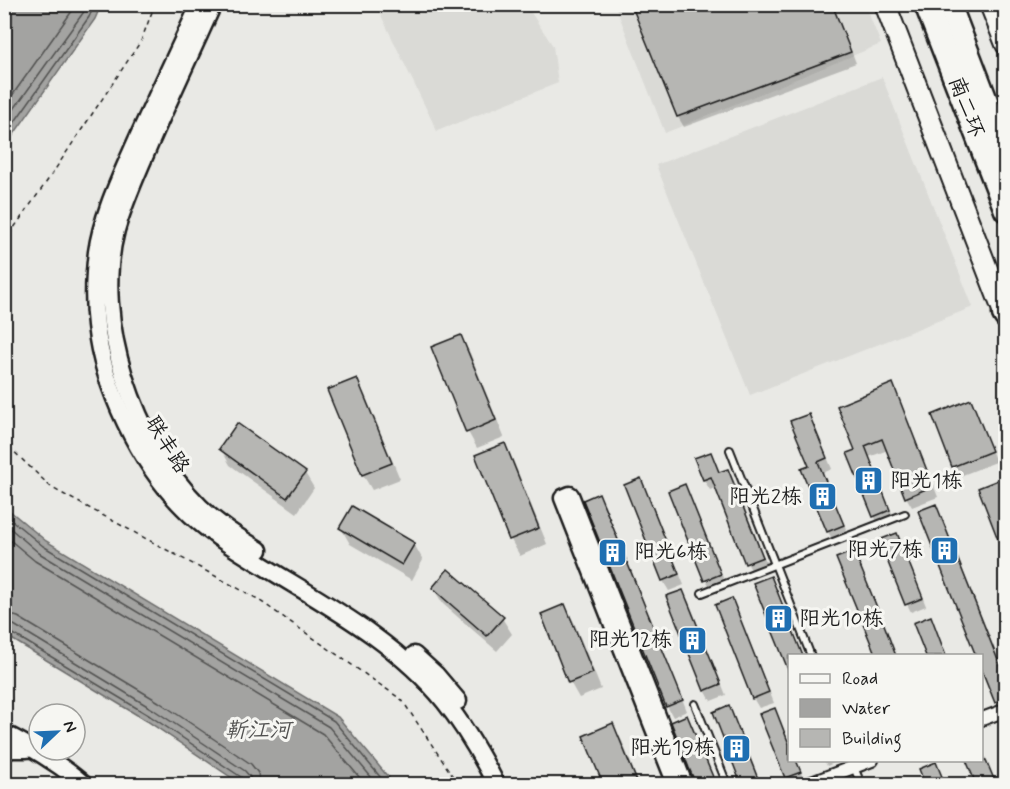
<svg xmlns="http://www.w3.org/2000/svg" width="1010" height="789" font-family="Mynerve,'LXGW WenKai TC',sans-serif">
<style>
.built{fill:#dadad6}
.water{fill:#a3a3a1;stroke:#6d6d6c;stroke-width:1.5}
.shadow{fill:#0003}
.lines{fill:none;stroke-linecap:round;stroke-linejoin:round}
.shore{stroke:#525251;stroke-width:1.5}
.building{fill:#b6b6b3;stroke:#1c1c1c;stroke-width:1.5}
.lane-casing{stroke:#1c1c1c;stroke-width:10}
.street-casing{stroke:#1c1c1c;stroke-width:16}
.secondary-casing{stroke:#1c1c1c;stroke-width:21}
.primary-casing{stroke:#1c1c1c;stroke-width:24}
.highway-casing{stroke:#1c1c1c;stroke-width:27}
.path{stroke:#1c1c1c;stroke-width:1.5;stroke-dasharray:4.5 4.5;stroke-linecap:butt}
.lane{stroke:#f6f6f2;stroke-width:6}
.street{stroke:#f6f6f2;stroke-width:12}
.secondary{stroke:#f6f6f2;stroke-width:16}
.primary{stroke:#f6f6f2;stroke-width:20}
.highway{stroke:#f6f6f2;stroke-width:22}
.labels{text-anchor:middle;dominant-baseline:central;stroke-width:6;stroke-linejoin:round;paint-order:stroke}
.street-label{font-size:21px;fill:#1c1c1c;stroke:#f6f6f2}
.poi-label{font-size:21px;fill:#1c1c1c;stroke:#f6f6f2;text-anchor:end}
.water-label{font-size:22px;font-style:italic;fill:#525251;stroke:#f6f6f2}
</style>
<rect width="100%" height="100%" fill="#e9e9e5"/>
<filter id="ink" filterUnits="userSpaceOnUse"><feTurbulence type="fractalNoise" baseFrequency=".0167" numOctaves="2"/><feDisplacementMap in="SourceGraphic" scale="12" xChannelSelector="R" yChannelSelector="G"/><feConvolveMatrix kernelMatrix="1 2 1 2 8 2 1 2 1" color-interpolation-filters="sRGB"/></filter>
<g filter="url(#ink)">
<g class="built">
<polygon points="376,5 526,5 553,46 558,83 437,131"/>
<polygon points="615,5 865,5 881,44 665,133"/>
<polygon points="882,77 973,307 750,395 656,165"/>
</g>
<g class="water">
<polygon points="5,4 101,5 95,19 5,147"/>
<polygon points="4,506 46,541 338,717 394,784 241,784 147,721 5,635"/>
</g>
<g class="shadow">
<polygon points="633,4 833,4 856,63 684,127 678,117"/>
<polygon points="461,337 470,353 504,437 477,448 468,432"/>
<polygon points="356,379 365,395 400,479 372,490 363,475"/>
<polygon points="892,385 898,395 938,497 912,507 906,497 888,450 869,457 895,521 880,527 874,516 857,451"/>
<polygon points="970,401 976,411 996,462 960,476 954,466"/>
<polygon points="808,416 814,426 832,469 823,473 849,536 834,542 828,532 803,469 810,466"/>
<polygon points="504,445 513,460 547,544 520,556 511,540 476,456"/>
<polygon points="221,449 305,473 314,488 297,513 230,465"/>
<polygon points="710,454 720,473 728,470 734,481 768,567 753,573 747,563 717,487 710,490 704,480"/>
<polygon points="640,480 646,491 684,585 669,591 663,581 626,486"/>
<polygon points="1002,480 1006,486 1006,550 1000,541"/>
<polygon points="684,486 690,497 726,585 712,590 706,580"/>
<polygon points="599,495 605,505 687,711 673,717 667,706"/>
<polygon points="935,505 941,516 1006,677 1006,712 1003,713 997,703 982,664 982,656"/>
<polygon points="341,528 414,544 423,560 412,580 350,544"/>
<polygon points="901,543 926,606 911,612 907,604"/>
<polygon points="770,578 776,588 803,656 790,656 790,669 755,584"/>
<polygon points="433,588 502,618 512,634 497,651 443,604"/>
<polygon points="683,591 689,602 726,695 711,701 705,690"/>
<polygon points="731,600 737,610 774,703 759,708 753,698"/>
<polygon points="565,606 574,622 601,689 579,698 570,682 543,615"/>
<polygon points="728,707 734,717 761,784 743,784 714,712"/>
<polygon points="774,710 790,744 790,760 796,760 804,780 793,784 790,784 787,778 761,715"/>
<polygon points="687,717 693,727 716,784 698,784 673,723"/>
<polygon points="612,725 622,741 639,784 604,784 585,737"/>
<polygon points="982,750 984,754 996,784 977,784 968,760 982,760"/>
<polygon points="824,760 841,760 827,766"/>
</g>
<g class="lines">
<g class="shore">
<polyline points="4,107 77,4"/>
<polyline points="4,123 83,13 87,4"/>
<polyline points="4,137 89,17 95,4"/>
<polyline points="4,514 43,546 334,721 386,784"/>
<polyline points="4,523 39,553 329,727 377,784"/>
<polyline points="4,535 35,561 323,734 365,784"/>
<polyline points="4,614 11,615 18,617 159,702 251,764 258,773 260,784"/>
<polyline points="4,623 14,625 154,710 245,771 250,777 251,784"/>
<polyline points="4,631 10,632 150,716 241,777 243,780 244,784"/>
</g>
</g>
<g class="building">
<polygon points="631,4 832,4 851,52 677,117"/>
<polygon points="461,335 496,420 466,433 431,347"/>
<polygon points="357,378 392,463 362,475 327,390"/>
<polygon points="893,383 933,486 905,498 882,439 865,446 890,510 873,517 847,453 855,450 837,406"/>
<polygon points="971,399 992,451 952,467 932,415"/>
<polygon points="809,414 827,458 818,462 844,525 827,532 801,469 809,466 790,421"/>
<polygon points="237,423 306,472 287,498 219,449"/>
<polygon points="505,443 539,528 509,540 475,455"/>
<polygon points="711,452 719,472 728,469 763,557 745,564 711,477 703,480 694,458"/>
<polygon points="641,478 679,574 662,581 624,485"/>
<polygon points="1003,478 1005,485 1005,539 999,542 978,488"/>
<polygon points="685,484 721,574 704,581 668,491"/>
<polygon points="599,493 683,700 666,707 583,500"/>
<polygon points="936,504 1005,678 1005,699 995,703 981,668 981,656 976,656 918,511"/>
<polygon points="352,506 415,543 402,565 339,528"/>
<polygon points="897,533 923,598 905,605 879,540"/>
<polygon points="854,551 885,627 896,656 876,656 836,558"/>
<polygon points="448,569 504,617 487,636 432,588"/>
<polygon points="771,576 803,656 789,656 789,672 753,583"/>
<polygon points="683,590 721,684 704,691 666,596"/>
<polygon points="732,598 769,692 752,699 715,605"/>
<polygon points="565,604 593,673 568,683 541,614"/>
<polygon points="931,616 946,656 926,656 913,623"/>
<polygon points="729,705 760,784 741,784 713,712"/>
<polygon points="775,708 789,744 789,760 796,760 801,772 785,778 759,714"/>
<polygon points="687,715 716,784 696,784 689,768 671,722"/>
<polygon points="613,723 638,784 603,784 583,736"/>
<polygon points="966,760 986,760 996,784 976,784"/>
<polygon points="936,762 945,784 925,784 919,769"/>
</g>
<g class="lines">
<defs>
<g id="lane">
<polyline points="730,450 811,656"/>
<polyline points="702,593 905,514"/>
<polyline points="695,704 727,784"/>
<polyline points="851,760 861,784"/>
</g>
<g id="street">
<polyline points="982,719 1006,710"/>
<polyline points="809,784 872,760"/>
</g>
<g id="secondary">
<path d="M200,4C177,53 154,102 132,151C118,183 102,217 97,252C94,276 93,301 96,325C103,388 139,462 183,507C205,530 231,546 257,562C323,603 395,640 445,702C465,727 481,755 496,784"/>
<path d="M213,4C191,53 168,101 147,150C136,176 124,202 116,230C92,320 135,443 200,507C217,524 238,537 259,550"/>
<polyline points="414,655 436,675 458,701"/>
<path d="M4,733C33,748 59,763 83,784"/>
<polyline points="4,751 13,749 27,749"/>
<polyline points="676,784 563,498 570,495 684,784"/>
</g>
<g id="primary">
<polyline points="885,4 1006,318"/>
<polyline points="990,4 1006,44"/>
</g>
<g id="highway">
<polyline points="926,4 1006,210"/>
<polyline points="949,4 1006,153"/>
<polyline points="1004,314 1006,317"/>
</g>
</defs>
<use href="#lane" class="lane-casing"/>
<use href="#street" class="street-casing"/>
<use href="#secondary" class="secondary-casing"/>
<use href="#primary" class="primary-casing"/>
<use href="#highway" class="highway-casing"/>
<g class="path">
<polyline points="4,242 50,177 141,41 155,4"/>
<polyline points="4,439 7,445 52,488 256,598 402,700 458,784"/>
</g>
<use href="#lane" class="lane"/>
<use href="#street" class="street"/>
<use href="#secondary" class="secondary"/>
<use href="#primary" class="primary"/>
<use href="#highway" class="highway"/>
</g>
</g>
<defs>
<symbol id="building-square" viewBox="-11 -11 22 22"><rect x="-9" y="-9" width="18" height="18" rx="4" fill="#1f6fb2" stroke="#f6f6f2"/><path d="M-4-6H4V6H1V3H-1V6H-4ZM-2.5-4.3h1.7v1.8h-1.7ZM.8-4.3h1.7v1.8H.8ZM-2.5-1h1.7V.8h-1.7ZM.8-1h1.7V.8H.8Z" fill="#fff"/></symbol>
</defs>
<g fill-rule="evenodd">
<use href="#building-square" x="852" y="464" width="33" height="33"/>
<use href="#building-square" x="806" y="480" width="33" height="33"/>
<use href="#building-square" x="928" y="534" width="33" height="33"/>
<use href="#building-square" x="596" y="536" width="33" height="33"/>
<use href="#building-square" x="762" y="602" width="33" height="33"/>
<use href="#building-square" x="676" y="624" width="33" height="33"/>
<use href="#building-square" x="720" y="732" width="33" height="33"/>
</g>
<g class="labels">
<g class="street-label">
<text transform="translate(966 107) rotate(69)">南二环</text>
<text transform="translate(167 445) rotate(58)">联丰路</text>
</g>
<g class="poi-label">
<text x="890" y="481" text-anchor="start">阳光1栋</text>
<text x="802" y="497">阳光2栋</text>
<text x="923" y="550">阳光7栋</text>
<text x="634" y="552" text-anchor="start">阳光6栋</text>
<text x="799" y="619" text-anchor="start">阳光10栋</text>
<text x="672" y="640">阳光12栋</text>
<text x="715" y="748">阳光19栋</text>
</g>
<g class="water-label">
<text x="258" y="731">靳江河</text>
</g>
</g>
<rect width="1010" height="789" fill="none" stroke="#f6f6f2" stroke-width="24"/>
<rect x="12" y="12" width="986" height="765" fill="none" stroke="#1c1c1c" stroke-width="2" filter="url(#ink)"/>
<rect x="788" y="654" width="195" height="108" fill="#f6f6f2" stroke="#9f9f9c" stroke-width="1.5"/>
<rect x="800" y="674" width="30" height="9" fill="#f6f6f2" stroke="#9f9f9c" stroke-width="1.5"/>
<text x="842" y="684" font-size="18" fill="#1c1c1c">Road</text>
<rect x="800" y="699" width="30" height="18" fill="#a3a3a1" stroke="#9f9f9c" stroke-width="1.5"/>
<text x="842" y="714" font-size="18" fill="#1c1c1c">Water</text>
<rect x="800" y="729" width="30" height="18" fill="#b6b6b3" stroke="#9f9f9c" stroke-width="1.5"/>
<text x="842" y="744" font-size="18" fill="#1c1c1c">Building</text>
<g transform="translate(57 732) rotate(67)"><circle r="28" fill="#f6f6f2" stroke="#9f9f9c" stroke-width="1.5"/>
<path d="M0-4.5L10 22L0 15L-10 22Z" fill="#1f6fb2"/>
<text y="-9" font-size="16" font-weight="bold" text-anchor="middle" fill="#1c1c1c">N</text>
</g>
</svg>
